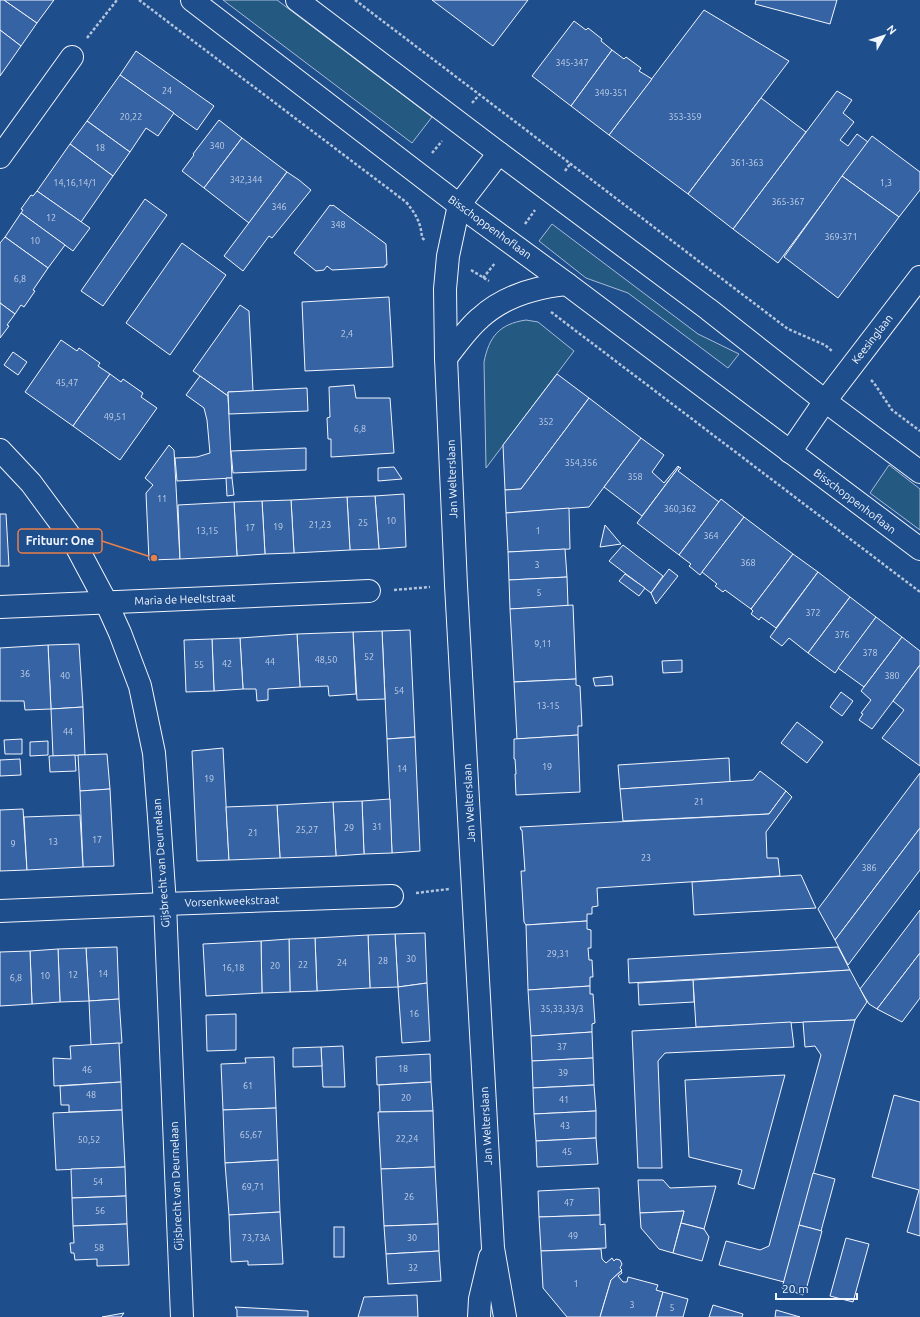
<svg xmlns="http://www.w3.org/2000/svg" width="920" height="1317" font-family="Ubuntu,sans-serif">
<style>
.green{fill:#245a82;stroke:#a8bbd7}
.building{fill:#3563a3;stroke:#f2f6ff}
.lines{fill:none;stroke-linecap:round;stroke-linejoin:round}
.minor-casing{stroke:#f2f6ff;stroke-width:24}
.major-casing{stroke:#f2f6ff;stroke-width:24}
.path{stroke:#b3c4dc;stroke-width:2.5;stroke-dasharray:3 2;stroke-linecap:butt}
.minor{stroke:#1f4e8c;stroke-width:22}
.major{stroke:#1f4e8c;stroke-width:22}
.labels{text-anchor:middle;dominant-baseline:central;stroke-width:3;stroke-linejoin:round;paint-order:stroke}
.number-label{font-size:9px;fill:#c3d1e8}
.street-label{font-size:11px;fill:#f2f6ff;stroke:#1f4e8c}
.leader{fill:none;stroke:#ea8049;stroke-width:1.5}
.callout-dot{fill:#ea8049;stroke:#1f4e8c;stroke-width:1.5}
.callout{fill:#1f4e8c;stroke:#ea8049;stroke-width:1.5}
.callout-label{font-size:12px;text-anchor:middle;font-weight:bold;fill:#f2f6ff}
</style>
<rect width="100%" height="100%" fill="#1f4e8c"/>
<g class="green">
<polygon points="223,0 277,0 432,117 412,143"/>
<polygon points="552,224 698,334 739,354 728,368 628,293 586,278 539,241"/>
<path d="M526,320L538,322L574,351L486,468L484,362C489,337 499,324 526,320Z"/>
<polygon points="889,465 920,489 920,530 870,493"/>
</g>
<g class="building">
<polygon points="0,0 4,0 37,23 21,46 0,30"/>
<polygon points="4,0 54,0 37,23"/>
<polygon points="432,0 528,0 493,46"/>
<polygon points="756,0 837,0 830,24 755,4"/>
<polygon points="704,10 789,61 688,194 609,135"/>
<polygon points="574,21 586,30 588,28 602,39 601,41 612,50 571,106 532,76"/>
<polygon points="0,30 21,46 0,76"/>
<polygon points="612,50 624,59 626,57 641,68 639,71 652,79 609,135 571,106"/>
<polygon points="136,51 214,106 197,130 120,75"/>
<polygon points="120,75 174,113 158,136 146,128 130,152 87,121"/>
<polygon points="837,91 852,100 843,113 854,122 840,140 848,146 857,134 868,142 778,263 733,229"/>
<polygon points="761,98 806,132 733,229 688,194"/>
<polygon points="219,120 242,138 204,188 182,171 194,155 193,154"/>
<polygon points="87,121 130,152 113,176 70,144"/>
<polygon points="872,136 920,172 920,190 899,217 842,176"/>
<polygon points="242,138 287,172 249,223 204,188"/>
<polygon points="70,144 113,176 81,222 37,191"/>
<polygon points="287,172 299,180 311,190 272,238 269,236 243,271 224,256"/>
<polygon points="842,176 899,217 838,298 784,257"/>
<polygon points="37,191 90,228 73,251 21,213 23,210 21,209 31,195 33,196"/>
<polygon points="145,199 167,215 103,306 81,291"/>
<polygon points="330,205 332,206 333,205 386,244 387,265 385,265 385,267 332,270 327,266 324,270 316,271 294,253"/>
<polygon points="21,213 65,245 48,268 5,237"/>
<polygon points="5,237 48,268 33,290 35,291 24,307 21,305 15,314 0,303 0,243"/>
<polygon points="182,243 226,275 170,355 126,323"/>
<polygon points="389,297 393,367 305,371 302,302"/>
<polygon points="0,303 15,314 7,325 9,326 0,338"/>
<polygon points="240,305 249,311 253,391 228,392 228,396 193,371"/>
<polygon points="61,340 77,351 79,348 100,363 98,366 110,374 73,426 25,392"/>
<polygon points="13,352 27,362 18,375 4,365"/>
<polygon points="110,374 121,382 123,379 143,393 141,397 157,408 120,460 73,426"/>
<polygon points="557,374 589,398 521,489 505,490 503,445"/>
<polygon points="200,376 228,396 232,478 177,481 175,458 197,457 210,453 207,420 204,408 186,395"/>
<polygon points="354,385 356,398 390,398 394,453 331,457 331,439 328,439 327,418 330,417 329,387"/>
<polygon points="307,388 308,411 229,414 228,392"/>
<polygon points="589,398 641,438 589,507 506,513 505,490 521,489"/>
<polygon points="641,438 664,455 652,472 664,483 678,466 679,467 642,516 604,487"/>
<polygon points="169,445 174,450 180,559 149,560 146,493 153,485 145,478"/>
<polygon points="306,448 306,470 233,473 231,451"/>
<polygon points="394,467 402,479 378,481 378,468"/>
<polygon points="679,467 681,468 678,471 719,502 679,555 637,523"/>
<polygon points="226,478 232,478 234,495 227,496"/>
<polygon points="404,494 406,547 379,549 375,496"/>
<polygon points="375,496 379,549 350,550 347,497"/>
<polygon points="347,497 350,550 294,553 291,500"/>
<polygon points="721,499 744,517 700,575 689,566 691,564 679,555"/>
<polygon points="291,500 294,553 265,554 262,501"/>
<polygon points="262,501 265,554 237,556 234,502"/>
<polygon points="234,502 237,556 180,559 178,505"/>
<polygon points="569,508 570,549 508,552 506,513"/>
<polygon points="0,514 6,514 9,566 0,566"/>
<polygon points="744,517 793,554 751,609 725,590 723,592 715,586 717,584 702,572"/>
<polygon points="605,525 621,544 600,547"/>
<polygon points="623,545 663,576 651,593 609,561"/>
<polygon points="565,549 567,577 509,580 508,552"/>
<polygon points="793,554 818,572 776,628 761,617 759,620 751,614 753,611 751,609"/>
<polygon points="669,569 678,576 656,604 651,593"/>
<polygon points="818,572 850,597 808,653 789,638 782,646 770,637"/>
<polygon points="625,574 645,588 639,596 619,581"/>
<polygon points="567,577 568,606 510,609 509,580"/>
<polygon points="850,597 876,617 835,673 808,653"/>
<polygon points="573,605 576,679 514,682 510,609"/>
<polygon points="876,617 902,637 864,687 838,668"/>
<polygon points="410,630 415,737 387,739 382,631"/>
<polygon points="382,631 385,699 357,700 353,632"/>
<polygon points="353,632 356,694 329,696 328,686 300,687 297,634"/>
<polygon points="297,634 300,687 268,689 268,700 257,701 256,689 243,689 240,638"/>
<polygon points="902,637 920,651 920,665 872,729 859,720 863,714 861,713 871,700 861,691"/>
<polygon points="240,638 243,689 214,691 212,639"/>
<polygon points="212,639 214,691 186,692 184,640"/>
<polygon points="79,644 83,707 51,709 48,645"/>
<polygon points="48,645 51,709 25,710 24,701 0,701 0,648"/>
<polygon points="682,660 682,672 663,673 662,661"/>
<polygon points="920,665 920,766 882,738 904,710 893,701"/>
<polygon points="612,676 613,685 595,686 593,678"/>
<polygon points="576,679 576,685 580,686 582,726 578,726 578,735 517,739 514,682"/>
<polygon points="841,692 853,701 842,716 830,707"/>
<polygon points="83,707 85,755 53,756 51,709"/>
<polygon points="797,722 823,742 807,763 781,743"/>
<polygon points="578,735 580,792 516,795 515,774 516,774 515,759 514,759 514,739"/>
<polygon points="415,737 420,851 392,853 387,739"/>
<polygon points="22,739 22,754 5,754 4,740"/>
<polygon points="48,741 48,755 30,756 30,742"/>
<polygon points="223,748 229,860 197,861 192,751"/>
<polygon points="107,754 110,789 80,791 78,755"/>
<polygon points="75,755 76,771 50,772 49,756"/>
<polygon points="729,758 730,782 620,789 618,765"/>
<polygon points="20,759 21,775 0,776 0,760"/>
<polygon points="760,771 786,791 769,814 623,821 620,789 753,780"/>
<polygon points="920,773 920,828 835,940 818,909"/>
<polygon points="110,789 114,866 83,867 80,791"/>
<polygon points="786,791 792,797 766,832 767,858 778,858 780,876 597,888 598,906 592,907 592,914 587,914 587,921 526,925 524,922 521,871 525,871 522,830 521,830 520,827 769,814"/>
<polygon points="390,799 392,853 364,854 362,801"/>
<polygon points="362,801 364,854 336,856 333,802"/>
<polygon points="333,802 336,856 280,858 277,805"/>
<polygon points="277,805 280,858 229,860 226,807"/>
<polygon points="23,809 27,870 0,871 0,810"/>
<polygon points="80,815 83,867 27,870 24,817"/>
<polygon points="920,828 920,870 848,965 835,940"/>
<polygon points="801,875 816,908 694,915 692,882"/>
<polygon points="920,910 920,953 877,1009 869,1004 860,989"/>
<polygon points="587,921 587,929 591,930 591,948 588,948 589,960 592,960 593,977 590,977 590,986 528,990 526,925"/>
<polygon points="425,933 427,983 398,987 395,934"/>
<polygon points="395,934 398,987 370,988 368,935"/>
<polygon points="368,935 370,988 317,991 315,938"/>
<polygon points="315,938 317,991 290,992 289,939"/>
<polygon points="289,939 290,992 262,993 261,941"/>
<polygon points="261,941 262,993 206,996 203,944"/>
<polygon points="117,947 119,999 89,1001 86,948"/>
<polygon points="838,947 850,970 629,983 628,959"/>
<polygon points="86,948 89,1001 60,1002 58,949"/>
<polygon points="58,949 60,1002 32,1004 30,951"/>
<polygon points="30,951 32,1004 0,1006 0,952"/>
<polygon points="920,953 920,998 902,1022 877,1009"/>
<polygon points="850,970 867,1002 855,1020 696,1027 693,980"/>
<polygon points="693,980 694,1002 639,1005 638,983"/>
<polygon points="427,983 430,1041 402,1043 398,987"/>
<polygon points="590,986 590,994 593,994 595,1023 592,1024 592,1032 531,1036 528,990"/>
<polygon points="119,999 122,1043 91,1045 89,1001"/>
<polygon points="236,1014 236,1050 207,1051 206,1015"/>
<polygon points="855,1020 784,1282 719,1265 726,1241 760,1250 769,1246 821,1055 815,1046 805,1047 803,1022"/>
<polygon points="791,1022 794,1047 665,1053 658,1061 662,1168 638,1168 632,1031"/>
<polygon points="592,1032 593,1058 532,1061 531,1036"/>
<polygon points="119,1043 121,1082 54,1086 53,1058 71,1059 70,1046"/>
<polygon points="343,1046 345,1087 323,1087 321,1047"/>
<polygon points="321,1047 322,1066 293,1067 293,1048"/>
<polygon points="430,1054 431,1082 377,1085 376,1057"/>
<polygon points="274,1057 276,1108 223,1110 221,1064 246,1063 245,1058"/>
<polygon points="593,1058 594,1085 533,1088 532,1061"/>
<polygon points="785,1075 754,1189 738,1184 742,1170 689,1157 685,1080"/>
<polygon points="121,1082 122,1110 69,1112 69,1105 61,1105 60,1086"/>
<polygon points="431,1082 433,1111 380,1112 379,1085"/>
<polygon points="594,1085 596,1111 534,1114 533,1088"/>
<polygon points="894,1095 920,1102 920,1236 907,1232 919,1190 872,1177"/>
<polygon points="276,1108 278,1160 225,1163 223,1110"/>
<polygon points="122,1110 125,1167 56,1170 53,1113"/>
<polygon points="433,1111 435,1167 381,1169 378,1112"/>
<polygon points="596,1111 596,1138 536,1141 534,1114"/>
<polygon points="596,1138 598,1164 537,1167 536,1141"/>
<polygon points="278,1160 280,1212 229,1215 225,1163"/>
<polygon points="125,1167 126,1196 72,1198 71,1169"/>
<polygon points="435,1167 438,1224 384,1226 381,1169"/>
<polygon points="813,1173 835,1179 821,1231 799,1225"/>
<polygon points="638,1180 663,1180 670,1188 716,1186 704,1229 681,1223 684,1211 640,1213"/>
<polygon points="599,1188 600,1215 539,1217 538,1191"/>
<polygon points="126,1196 127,1224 73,1226 72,1198"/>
<polygon points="684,1211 673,1253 659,1249 641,1228 640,1213"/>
<polygon points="280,1212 283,1264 248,1265 248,1261 231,1262 229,1215"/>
<polygon points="600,1215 600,1225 605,1224 606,1248 541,1251 539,1217"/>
<polygon points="681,1223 704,1229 709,1237 702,1261 673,1253"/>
<polygon points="127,1224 129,1265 97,1266 97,1259 75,1260 74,1253 71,1253 70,1243 74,1243 73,1226"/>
<polygon points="438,1224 439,1251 386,1254 384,1226"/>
<polygon points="799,1225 822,1231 806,1290 805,1289 803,1295 782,1288"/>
<rect x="334" y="1227" width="10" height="30"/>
<polygon points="846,1238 869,1244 853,1302 830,1296"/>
<polygon points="601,1249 602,1259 606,1263 612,1258 614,1261 616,1259 620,1260 622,1264 620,1268 622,1270 611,1280 600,1317 567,1317 543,1288 541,1251"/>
<polygon points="439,1251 441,1281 388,1284 386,1254"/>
<polygon points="621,1271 622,1273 618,1276 623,1282 627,1282 628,1277 658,1285 656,1290 663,1292 656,1317 600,1317 611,1280"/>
<polygon points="663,1292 688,1299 683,1317 656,1317"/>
<polygon points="417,1295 418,1317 358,1317 364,1297"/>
<polygon points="713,1305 743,1314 742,1317 709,1317"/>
<polygon points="235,1307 308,1311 308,1317 237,1317 237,1310"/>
<polygon points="776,1310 800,1317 775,1317"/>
<polygon points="124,1313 121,1317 102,1317"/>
</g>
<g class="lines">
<defs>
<g id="minor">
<polyline points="499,153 459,205 448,256 445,289 446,358 456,585 493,1248 505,1317"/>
<polyline points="0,157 72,57"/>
<path d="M446,358C457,344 467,329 480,318C504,296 536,287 567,284"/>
<polyline points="0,450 31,483 73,540 106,602 120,633 140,686 154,753 159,817 165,904 182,1317"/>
<polyline points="790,452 825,401 920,277"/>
<polyline points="0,607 369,591"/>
<polyline points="0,911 165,904 392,896"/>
<polyline points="479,1317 480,1299 490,1257"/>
</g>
<g id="major">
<polyline points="192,0 459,205 567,284 920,549"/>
<polyline points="297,0 499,153 708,309 825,401 920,472"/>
</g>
</defs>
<use href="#minor" class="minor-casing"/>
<use href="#major" class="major-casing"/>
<g class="path">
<path d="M139,0L406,202C416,214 421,223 422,238L425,240"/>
<polyline points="355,0 788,329 825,345 832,351"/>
<polyline points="87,38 117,0"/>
<polyline points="472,103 479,95"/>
<polyline points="432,153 442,141"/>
<polyline points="565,171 570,164"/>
<polyline points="525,224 535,210"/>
<polyline points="471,270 489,281"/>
<polyline points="483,278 495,263"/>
<polyline points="551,312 920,592"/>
<polyline points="871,380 874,383 892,410 920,431"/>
<polyline points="394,590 430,587"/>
<polyline points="416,893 449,889"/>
</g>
<use href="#minor" class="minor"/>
<use href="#major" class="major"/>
</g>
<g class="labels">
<g class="number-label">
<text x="572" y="63">345-347</text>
<text x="167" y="91">24</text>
<text x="611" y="93">349-351</text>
<text x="131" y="117">20,22</text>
<text x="685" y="117">353-359</text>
<text x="217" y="146">340</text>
<text x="100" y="148">18</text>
<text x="747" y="163">361-363</text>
<text x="246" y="180">342,344</text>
<text x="75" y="183">14,16,14/1</text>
<text x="886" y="183">1,3</text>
<text x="788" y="202">365-367</text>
<text x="279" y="207">346</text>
<text x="51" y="218">12</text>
<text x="338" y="225">348</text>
<text x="841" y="237">369-371</text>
<text x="35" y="241">10</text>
<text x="20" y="279">6,8</text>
<text x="347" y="334">2,4</text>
<text x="67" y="383">45,47</text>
<text x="115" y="417">49,51</text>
<text x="546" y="422">352</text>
<text x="360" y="429">6,8</text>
<text x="581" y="463">354,356</text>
<text x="635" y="477">358</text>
<text x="162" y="499">11</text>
<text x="680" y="509">360,362</text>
<text x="391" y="521">10</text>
<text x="363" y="523">25</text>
<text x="320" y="525">21,23</text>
<text x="278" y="527">19</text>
<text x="250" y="528">17</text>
<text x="207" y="531">13,15</text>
<text x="538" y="531">1</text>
<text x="711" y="536">364</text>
<text x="748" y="563">368</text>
<text x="537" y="565">3</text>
<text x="539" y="593">5</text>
<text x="813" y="613">372</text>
<text x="842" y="635">376</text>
<text x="543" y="644">9,11</text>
<text x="870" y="653">378</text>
<text x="369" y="657">52</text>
<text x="326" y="660">48,50</text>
<text x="270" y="662">44</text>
<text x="227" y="664">42</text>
<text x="199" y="665">55</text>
<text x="25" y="674">36</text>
<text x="65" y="676">40</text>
<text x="892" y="676">380</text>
<text x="399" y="691">54</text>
<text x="548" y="706">13-15</text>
<text x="68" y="732">44</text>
<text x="547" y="767">19</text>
<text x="402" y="769">14</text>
<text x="209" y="779">19</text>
<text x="699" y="802">21</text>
<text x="377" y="827">31</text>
<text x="349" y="828">29</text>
<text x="307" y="830">25,27</text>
<text x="253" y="833">21</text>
<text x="97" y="840">17</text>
<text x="53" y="842">13</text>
<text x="13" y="844">9</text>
<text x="646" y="858">23</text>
<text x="869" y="868">386</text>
<text x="558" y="954">29,31</text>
<text x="411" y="959">30</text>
<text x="383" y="961">28</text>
<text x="342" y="963">24</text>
<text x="303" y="965">22</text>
<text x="275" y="966">20</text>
<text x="233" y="968">16,18</text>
<text x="103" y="974">14</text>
<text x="73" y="975">12</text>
<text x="45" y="976">10</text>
<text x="16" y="978">6,8</text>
<text x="562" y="1009">35,33,33/3</text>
<text x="414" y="1014">16</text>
<text x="562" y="1047">37</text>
<text x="403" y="1069">18</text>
<text x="87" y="1070">46</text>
<text x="563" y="1073">39</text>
<text x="248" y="1086">61</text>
<text x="91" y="1095">48</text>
<text x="406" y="1098">20</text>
<text x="564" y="1100">41</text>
<text x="565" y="1126">43</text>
<text x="251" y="1135">65,67</text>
<text x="407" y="1139">22,24</text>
<text x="89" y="1140">50,52</text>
<text x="567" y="1152">45</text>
<text x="98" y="1182">54</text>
<text x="253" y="1187">69,71</text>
<text x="409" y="1197">26</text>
<text x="569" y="1203">47</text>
<text x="100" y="1211">56</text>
<text x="573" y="1236">49</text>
<text x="256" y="1238">73,73A</text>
<text x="412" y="1238">30</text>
<text x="99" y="1248">58</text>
<text x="413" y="1268">32</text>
<text x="576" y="1284">1</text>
<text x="632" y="1305">3</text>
<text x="672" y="1308">5</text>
</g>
<g class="street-label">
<text transform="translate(490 227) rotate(36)">Bisschoppenhoflaan</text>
<text transform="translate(872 339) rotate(-52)">Keesinglaan</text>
<text transform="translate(452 479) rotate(-92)">Jan Welterslaan</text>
<text transform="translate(855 501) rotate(37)">Bisschoppenhoflaan</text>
<text transform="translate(185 599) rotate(-2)">Maria de Heeltstraat</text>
<text transform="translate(469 803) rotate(-93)">Jan Welterslaan</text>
<text transform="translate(161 863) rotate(-94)">Gijsbrecht van Deurnelaan</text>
<text transform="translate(232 901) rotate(-2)">Vorsenkweekstraat</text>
<text transform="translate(486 1126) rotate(-93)">Jan Welterslaan</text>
<text transform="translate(176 1186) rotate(-92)">Gijsbrecht van Deurnelaan</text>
</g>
</g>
<path class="leader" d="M154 558L102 541"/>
<circle class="callout-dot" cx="154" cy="558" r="4"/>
<rect class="callout" x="18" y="529" width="84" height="24" rx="4"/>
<g class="callout-label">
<text x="60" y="545">Frituur: One</text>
</g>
<g transform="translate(884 36) rotate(51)" stroke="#1f4e8c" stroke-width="3" paint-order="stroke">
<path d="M0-3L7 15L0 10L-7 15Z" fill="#f2f6ff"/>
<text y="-6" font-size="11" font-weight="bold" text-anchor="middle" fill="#f2f6ff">N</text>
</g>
<path d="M776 1293v6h81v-6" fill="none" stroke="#f2f6ff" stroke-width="2"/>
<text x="782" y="1293" font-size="12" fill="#f2f6ff" stroke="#1f4e8c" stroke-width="3" paint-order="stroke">20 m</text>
</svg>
